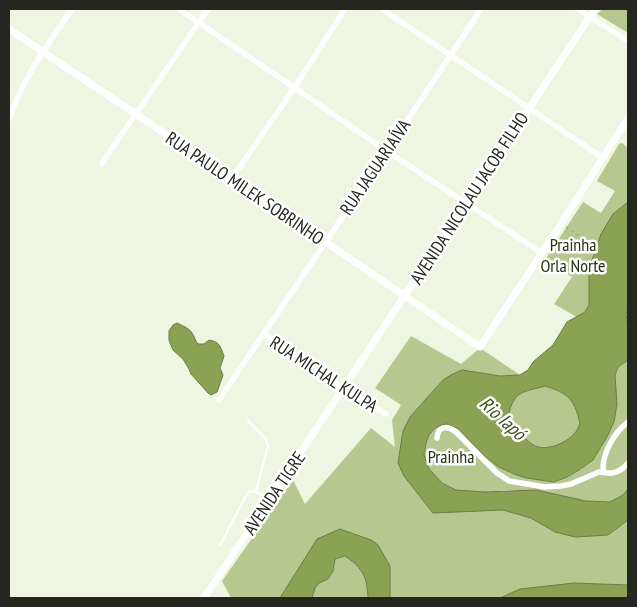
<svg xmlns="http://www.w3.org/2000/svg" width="637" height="607" font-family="'PT Sans Narrow',sans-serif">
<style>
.green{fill:#b6c88f}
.water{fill:#8ba153;stroke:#6c7c43;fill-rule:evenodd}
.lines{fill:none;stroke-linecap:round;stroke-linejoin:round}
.path{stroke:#94988a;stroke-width:1;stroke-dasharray:2.5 4;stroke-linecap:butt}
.service{stroke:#fff;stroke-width:2.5}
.minor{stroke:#fff;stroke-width:5.5}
.tertiary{stroke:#fff;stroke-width:7}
.labels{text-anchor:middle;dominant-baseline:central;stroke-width:5;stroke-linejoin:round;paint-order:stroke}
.street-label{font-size:18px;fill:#24261f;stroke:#fff}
.park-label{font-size:18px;fill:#283110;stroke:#fff}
.water-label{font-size:19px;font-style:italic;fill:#3e4c13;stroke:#fff}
</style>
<rect width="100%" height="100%" fill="#eef5e0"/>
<g class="green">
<polygon points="603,9 628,9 628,33 597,14"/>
<polygon points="622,143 628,148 628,202 613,214 595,246 589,268 589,305 585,312 577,317 554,304 572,277 545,260 583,202 601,213 615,191 597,181 619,144"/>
<polygon points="411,336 461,364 480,348 520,375 500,376 462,370 443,380 410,417 403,431 401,446 404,476 433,512 503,510 531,518 555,532 608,535 628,520 628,585 574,583 520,589 500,598 390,598 390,566 378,545 301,565 280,598 231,598 222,581 293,480 305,504 371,428 395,447 392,420 401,405 375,388"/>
<polygon points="628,360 628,489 623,495 610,502 586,501 562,496 509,490 485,492 456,490 442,483 429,469 424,455 426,443 429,435 435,428 441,425 447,424 459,429 474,446 526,478 554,482 567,477 579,470 601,448 607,437 614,422 617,404 615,376 618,367"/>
<path d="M545,386C568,393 575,401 580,424C578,427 577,431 574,434C566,443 548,451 535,446C531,444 527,439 523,436C513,427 505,418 512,404C513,402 515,398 516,397C523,390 536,389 545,386Z"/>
<path d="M345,556C363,568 367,577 368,598H312L315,588L319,583L328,579L333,571L335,559Z"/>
</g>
<g class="water">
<path d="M628,202V308L626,314L628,327V360L618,367L615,375L617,404L614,422L607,437L593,460L579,470L567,477L554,482L526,478L514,474L499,467L483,455L459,429L447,424L441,425L435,428L429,435L426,443L424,455L429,469L442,483L456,490L485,492L536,490L586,501L610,502L623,495L628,489V520L608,535L575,537L555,532L531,518L503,510L433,513L404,476L398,463L403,431L410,417L443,380L451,375L462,370L500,376L520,375L528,370L533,362L553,345L567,322L585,312L589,305V268L601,234L613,214ZM545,386C568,393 575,400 580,424C578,427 577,431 574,434C566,443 548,451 535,446C531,444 526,439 523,436C513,427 505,418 512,404C513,402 515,398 516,397C523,390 536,389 545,386Z"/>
<path d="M177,323C183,326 189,328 192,333C195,337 195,341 198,344H204L209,340C220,342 220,346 224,356L220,368L223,375L217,392L211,395L208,393L191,374L189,369L183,359L173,350L169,340V331L173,325Z"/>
<path d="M340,529L371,540L378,545L390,566V598H368C367,577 363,568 345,556L335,559L333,571L328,579L319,583L315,588L312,598H280L317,539Z"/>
<polygon points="574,583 628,585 628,598 500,598 520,589"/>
</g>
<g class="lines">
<polyline class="path" points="566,227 628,267"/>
<g class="service">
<polyline points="248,421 266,439 268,446 256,491"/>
<path d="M220,545L248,492C255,489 261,495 268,499"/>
</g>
<g class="minor">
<polyline points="179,9 387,151 542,253"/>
<polyline points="382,9 603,158"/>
<polyline points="578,9 628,41"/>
<path d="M9,119C23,78 48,44 72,9"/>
<polyline points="102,163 208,9"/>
<polyline points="232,178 295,87 345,9"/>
<polyline points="263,334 344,388 386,414"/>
<polyline points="219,400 387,151 481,9"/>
<path d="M437,438C438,426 447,425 456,432L497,473L509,481L545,487L561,486L571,484L599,472C602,472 605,473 608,473C616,474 623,469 628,463"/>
<path d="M603,472C602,453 614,433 628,422"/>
</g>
<g class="tertiary">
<polyline points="9,29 243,186 480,347 561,224 628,118"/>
<polyline points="204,598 595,9"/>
</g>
</g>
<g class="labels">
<g class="street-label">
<text transform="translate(375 167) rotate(-56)">RUA JAGUARIAÍVA</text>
<text transform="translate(245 188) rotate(34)">RUA PAULO MILEK SOBRINHO</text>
<text transform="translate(469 198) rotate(-57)">AVENIDA NICOLAU JACOB FILHO</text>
<text transform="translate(324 374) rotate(33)">RUA MICHAL KULPA</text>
<text transform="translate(274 493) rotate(-56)">AVENIDA TIGRE</text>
</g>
<g class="park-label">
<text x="573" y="244">Prainha<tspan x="573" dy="21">Orla Norte</tspan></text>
<text x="451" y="456">Prainha</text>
</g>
<g class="water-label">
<text transform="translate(503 418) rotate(42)">Rio Iapó</text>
</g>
</g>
<rect width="637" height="607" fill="none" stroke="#24261f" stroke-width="20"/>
</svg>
